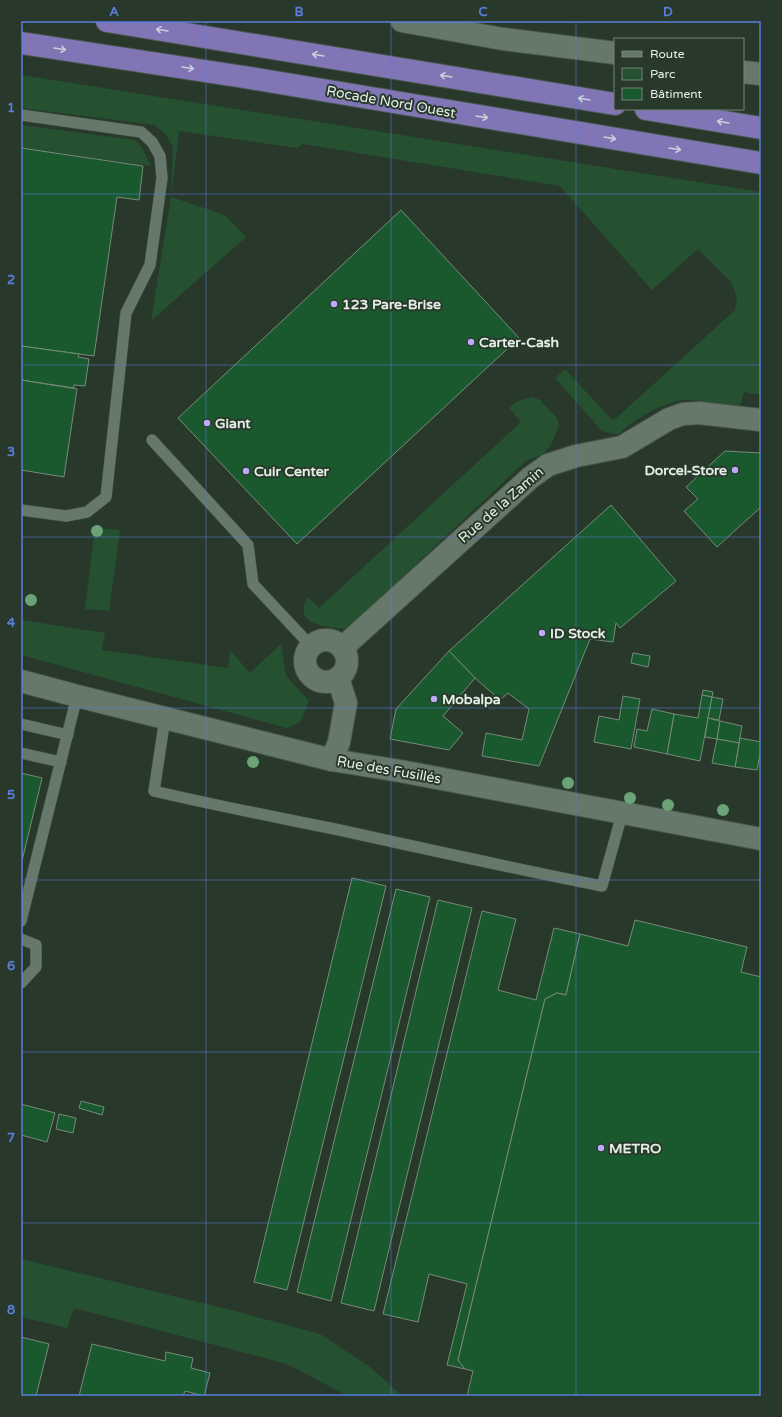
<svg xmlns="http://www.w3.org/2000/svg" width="782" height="1417" font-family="'Varela Round',sans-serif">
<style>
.green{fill:#255131}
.building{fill:#1a592e;stroke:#778a7a}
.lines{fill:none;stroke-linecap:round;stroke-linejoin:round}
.service-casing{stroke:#47564b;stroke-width:12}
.minor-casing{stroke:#47564b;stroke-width:24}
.secondary-casing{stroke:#47564b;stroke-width:24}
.trunk-casing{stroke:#47564b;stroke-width:24}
.service{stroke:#667869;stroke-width:11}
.minor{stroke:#667869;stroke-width:22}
.secondary{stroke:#667869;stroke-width:22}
.trunk{stroke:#8175b6;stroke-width:22}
.tree{fill:#6ba277}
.oneway{stroke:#cbd0da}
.grid{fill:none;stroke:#597edc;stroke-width:1;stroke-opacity:0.55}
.poi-dot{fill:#baaaf7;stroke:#28392c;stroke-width:1.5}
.labels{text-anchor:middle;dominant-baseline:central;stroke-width:4;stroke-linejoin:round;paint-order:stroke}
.street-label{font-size:14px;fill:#e4efe6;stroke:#28392c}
.poi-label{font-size:14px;font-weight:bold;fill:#e4efe6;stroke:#28392c;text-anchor:start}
.neatline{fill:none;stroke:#597edc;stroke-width:1.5}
.grid-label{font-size:13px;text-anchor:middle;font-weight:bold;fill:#597edc}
</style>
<rect width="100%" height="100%" fill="#28392c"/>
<g class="green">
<path d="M21,75L761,192V395L744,392L739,408C723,405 698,399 683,400C660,404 634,419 618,435L602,431L555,378L565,369L613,421L735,310L737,297L731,282L698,249L652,290L560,186L303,144L297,148L179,131L171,197L225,215L246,237L151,321L171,197L173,147L166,135L155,125L21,108Z"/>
<polygon points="21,125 135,140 142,147 151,166 21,148"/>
<path d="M532,397L540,400L557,418L559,426L551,445L542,455L527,460L347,629C328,627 291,626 308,597L319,608L521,422L509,408L518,401Z"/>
<polygon points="95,528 120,530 109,611 85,609"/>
<polygon points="21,620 105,633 102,650 228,668 230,650 250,673 281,644 286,676 309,701 300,722 287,728 21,655"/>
<polygon points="21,1259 235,1311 320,1334 370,1367 402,1396 348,1396 287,1364 74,1308 67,1328 21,1317"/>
</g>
<g class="building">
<polygon points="21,148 143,166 139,200 117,197 94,356 21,346"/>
<polygon points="401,210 519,338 297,544 178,418"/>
<polygon points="21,346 79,354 78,357 89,359 85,386 74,385 74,388 21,380"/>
<polygon points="21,380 77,389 64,477 21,470"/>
<polygon points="725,451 761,453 761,507 717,547 684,511 698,499 686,487"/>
<polygon points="611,505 676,581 620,628 616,623 613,642 590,639 539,766 482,756 486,733 522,740 529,709 508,693 500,700 475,678 449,651"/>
<polygon points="449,651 475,678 443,716 463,733 449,750 390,739 396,709"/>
<polygon points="633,653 650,656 648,667 631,663"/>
<polygon points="703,690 713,692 712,697 702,695"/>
<polygon points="702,695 712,697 700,761 667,754 674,714 698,718"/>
<polygon points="623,696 640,699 631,749 594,742 599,716 619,720"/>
<polygon points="712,697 723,699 719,720 708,718"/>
<polygon points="652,709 674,714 667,754 634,747 637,729 647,731"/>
<polygon points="708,718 720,721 717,739 705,737"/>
<polygon points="720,721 742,726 739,743 717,739"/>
<polygon points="740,738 761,742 761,749 757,770 735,767"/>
<polygon points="717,739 739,743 735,767 712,763"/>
<polygon points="21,773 42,778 21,865"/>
<polygon points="352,878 386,886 287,1290 254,1282"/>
<polygon points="396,889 430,897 331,1301 297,1292"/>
<polygon points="438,900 472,908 374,1311 341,1303"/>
<polygon points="482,911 516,919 498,990 536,1000 554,928 580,934 566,995 557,993 545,999 458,1360 465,1369 447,1365 467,1284 429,1274 418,1322 383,1314"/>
<polygon points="635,920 747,947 741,972 761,977 761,1396 467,1396 473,1371 465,1369 458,1360 545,999 557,993 566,995 580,934 628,946"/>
<polygon points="81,1101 104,1107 102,1115 79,1108"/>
<polygon points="21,1104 55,1113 47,1142 21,1135"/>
<polygon points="59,1114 76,1118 73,1133 56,1129"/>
<polygon points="21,1337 49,1344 36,1396 21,1396"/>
<polygon points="92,1344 165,1361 166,1352 193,1358 191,1368 210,1373 204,1396 185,1391 183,1396 79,1396"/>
</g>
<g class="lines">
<defs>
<g id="service">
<polyline points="21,115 141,132 152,142 160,156 162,178 150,265 126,313 106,497 87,512 66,516 21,510"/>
<polyline points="152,440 248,545 253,584 311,646"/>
<path d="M165,718L154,791C217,806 281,818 344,831C430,850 516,869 602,886L622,814"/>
<polyline points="21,724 68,735"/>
<polyline points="21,753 61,762"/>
<polyline points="21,921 77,696"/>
<polyline points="21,939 36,945 36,967 21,983"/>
</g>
<g id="minor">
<polyline points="402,21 503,39 615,53"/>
<polyline points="743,72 761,74"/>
<circle cx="326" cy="661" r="21"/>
<polyline points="342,648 530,478 548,465 576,456 622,447 669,419 683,414 699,413 761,420"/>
<polyline points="332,760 339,742 346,703 338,678"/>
</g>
<polyline id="secondary" points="21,681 77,696 332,760 400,771 761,839"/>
<g id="trunk">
<polyline points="107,21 615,104"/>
<polyline points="21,43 244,77 761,163"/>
<polyline points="646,109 761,128"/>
</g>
</defs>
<use href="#service" class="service-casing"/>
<use href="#minor" class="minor-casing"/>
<use href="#secondary" class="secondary-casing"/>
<use href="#trunk" class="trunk-casing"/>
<use href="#service" class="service"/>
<use href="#minor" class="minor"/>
<use href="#secondary" class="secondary"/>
<use href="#trunk" class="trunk"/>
</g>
<g class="tree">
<circle cx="97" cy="531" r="6"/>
<circle cx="31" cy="600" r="6"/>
<circle cx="253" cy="762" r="6"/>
<circle cx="568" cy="783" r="6"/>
<circle cx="630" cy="798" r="6"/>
<circle cx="668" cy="805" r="6"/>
<circle cx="723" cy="810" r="6"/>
</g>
<defs><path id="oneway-shaft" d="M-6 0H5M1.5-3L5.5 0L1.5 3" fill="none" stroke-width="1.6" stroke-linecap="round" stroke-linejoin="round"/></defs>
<g class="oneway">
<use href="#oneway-shaft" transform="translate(162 30) rotate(-171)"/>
<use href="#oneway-shaft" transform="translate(60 49) rotate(9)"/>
<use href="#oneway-shaft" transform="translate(318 55) rotate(-171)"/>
<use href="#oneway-shaft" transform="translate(188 68) rotate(9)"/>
<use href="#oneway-shaft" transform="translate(446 76) rotate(-171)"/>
<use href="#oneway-shaft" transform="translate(584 99) rotate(-171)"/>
<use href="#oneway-shaft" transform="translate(482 117) rotate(9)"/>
<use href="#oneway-shaft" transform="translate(723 122) rotate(-171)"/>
<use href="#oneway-shaft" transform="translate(610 138) rotate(10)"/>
<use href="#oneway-shaft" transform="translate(675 149) rotate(9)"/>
</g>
<path class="grid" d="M206,21V1396M391,21V1396M576,21V1396M21,194H761M21,365H761M21,537H761M21,708H761M21,880H761M21,1052H761M21,1223H761"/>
<g class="poi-dot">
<circle cx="334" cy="304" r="4"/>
<circle cx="471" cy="342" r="4"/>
<circle cx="207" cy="423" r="4"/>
<circle cx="735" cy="470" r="4"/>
<circle cx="246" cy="471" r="4"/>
<circle cx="542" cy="633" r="4"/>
<circle cx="434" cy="699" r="4"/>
<circle cx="601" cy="1148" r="4"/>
</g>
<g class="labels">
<g class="street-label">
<text transform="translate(391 102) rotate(10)">Rocade Nord Ouest</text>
<text transform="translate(501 505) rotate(-41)">Rue de la Zamin</text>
<text transform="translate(389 770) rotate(10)">Rue des Fusillés</text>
</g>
<g class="poi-label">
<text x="342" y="304">123 Pare-Brise</text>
<text x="479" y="342">Carter-Cash</text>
<text x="215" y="423">Giant</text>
<text x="727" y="470" text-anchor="end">Dorcel-Store</text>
<text x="254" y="471">Cuir Center</text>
<text x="550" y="633">ID Stock</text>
<text x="442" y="699">Mobalpa</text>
<text x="609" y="1148">METRO</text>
</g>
</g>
<rect width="782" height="1417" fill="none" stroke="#28392c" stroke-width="44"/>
<rect x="614" y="38" width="130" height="72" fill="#28392c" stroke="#738276"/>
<rect x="622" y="51" width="20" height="6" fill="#667869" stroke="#738276"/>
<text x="650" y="58" font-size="12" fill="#e4efe6">Route</text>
<rect x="622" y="68" width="20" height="12" fill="#255131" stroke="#738276"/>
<text x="650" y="78" font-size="12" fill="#e4efe6">Parc</text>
<rect x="622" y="88" width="20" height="12" fill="#1a592e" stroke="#738276"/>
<text x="650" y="98" font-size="12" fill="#e4efe6">Bâtiment</text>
<rect x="22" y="22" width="738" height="1373" class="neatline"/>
<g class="grid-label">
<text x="114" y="16">A</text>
<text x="299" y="16">B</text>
<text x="483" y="16">C</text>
<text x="668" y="16">D</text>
<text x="11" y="112">1</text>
<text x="11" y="284">2</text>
<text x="11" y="456">3</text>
<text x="11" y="627">4</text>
<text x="11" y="799">5</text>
<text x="11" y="970">6</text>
<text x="11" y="1142">7</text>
<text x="11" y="1314">8</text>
</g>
</svg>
